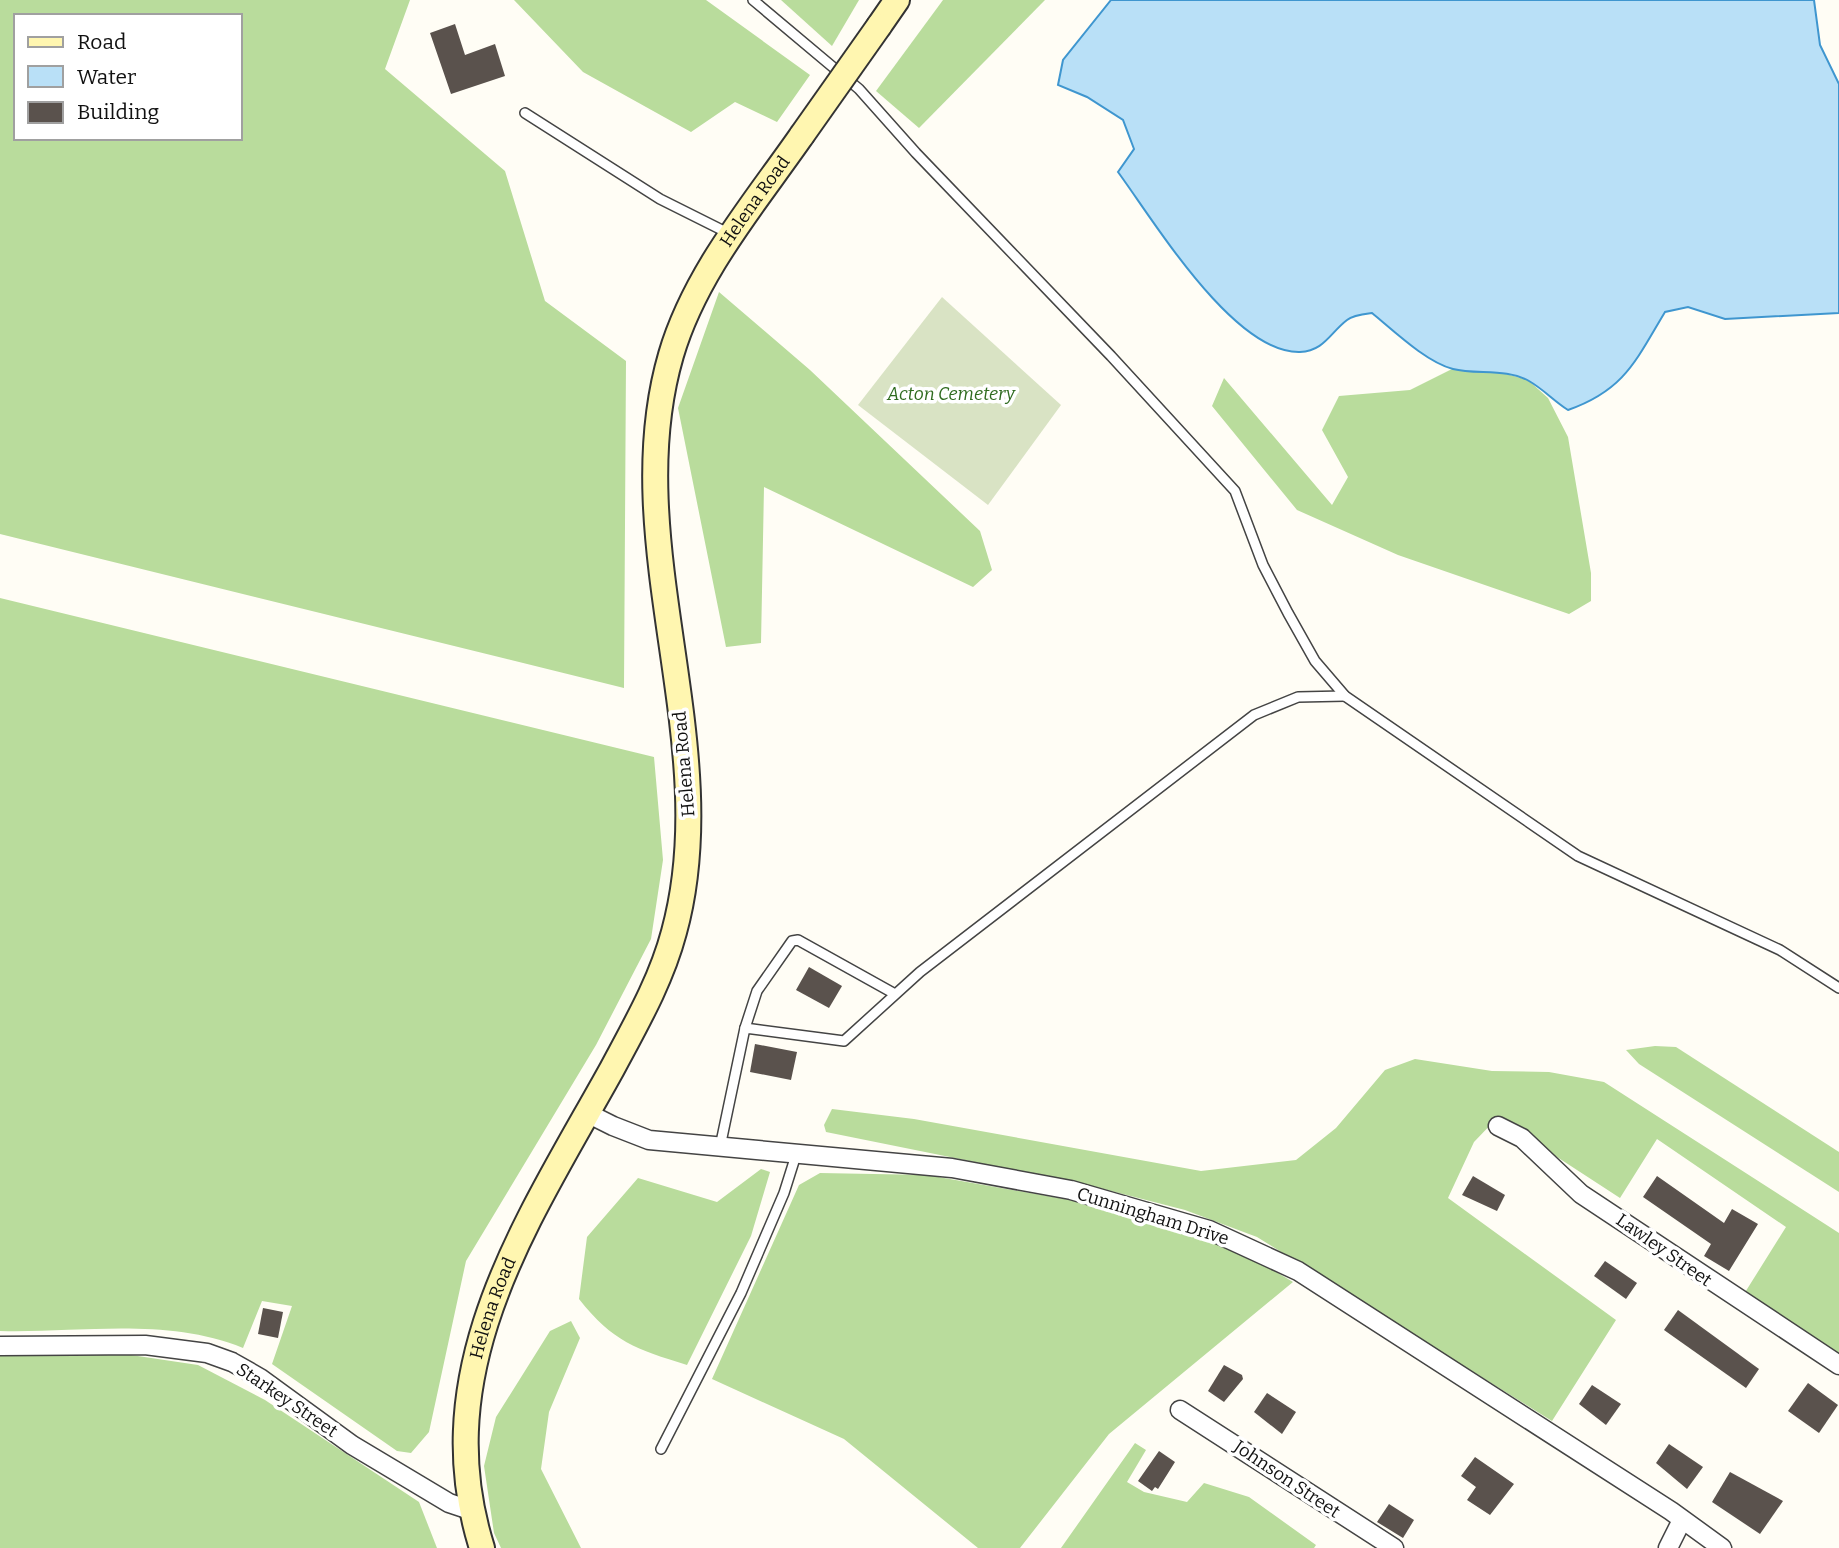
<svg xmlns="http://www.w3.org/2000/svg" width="1839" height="1548" font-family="Bitter,serif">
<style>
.forest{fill:#b9dc9c;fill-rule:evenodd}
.cemetery{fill:#d9e3c4}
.water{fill:#b9e0f7;stroke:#3f96cf;stroke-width:2}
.building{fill:#5a524d}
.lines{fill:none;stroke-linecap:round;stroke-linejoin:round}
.lane-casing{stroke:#444;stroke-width:12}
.street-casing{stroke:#444;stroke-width:21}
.secondary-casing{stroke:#333;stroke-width:28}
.lane{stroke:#fff;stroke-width:9}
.street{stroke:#fff;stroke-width:18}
.secondary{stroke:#fff6b0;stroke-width:24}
.secondary-bridge-casing{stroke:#333;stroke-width:28;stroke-linecap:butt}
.secondary-bridge{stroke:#fff6b0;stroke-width:24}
.labels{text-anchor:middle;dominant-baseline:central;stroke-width:7;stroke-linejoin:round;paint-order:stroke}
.street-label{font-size:18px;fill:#111;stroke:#fff}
.park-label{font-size:18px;font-style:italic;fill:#2f6b1f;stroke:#fff}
</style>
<rect width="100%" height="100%" fill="#fffdf5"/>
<g class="forest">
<path d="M0,0H410L385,69L505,171L545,301L626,361L624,688L0,534ZM16,16H240V138H16Z"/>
<polygon points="514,0 706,0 810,75 777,122 735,102 691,132 583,72"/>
<polygon points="781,0 859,0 832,46"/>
<polygon points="943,0 1045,0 919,128 876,91"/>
<polygon points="719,292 810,370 980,531 992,570 973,587 764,487 761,643 726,647 678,408"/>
<polygon points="1452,369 1499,372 1528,380 1548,398 1568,437 1591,573 1591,601 1569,614 1398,555 1297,510 1212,406 1224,378 1332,505 1348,477 1322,430 1339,396 1410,390"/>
<path d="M0,598L654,757L663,860L651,939L596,1045L466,1261L429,1432L411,1453L397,1451L272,1364L292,1306L262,1301L243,1348C167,1317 81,1333 0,1331Z"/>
<polygon points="1655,1046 1676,1047 1839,1152 1839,1192 1639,1064 1626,1050"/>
<polygon points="1415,1059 1492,1071 1549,1072 1604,1082 1839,1233 1839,1354 1744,1294 1786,1227 1657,1139 1620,1198 1497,1118 1474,1142 1448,1198 1616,1320 1552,1421 1257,1237 1185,1210 1084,1184 826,1132 824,1125 832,1109 914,1119 1201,1171 1296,1160 1336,1128 1385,1070"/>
<path d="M761,1169L770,1172L751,1236L687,1365C636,1349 613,1342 579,1299L587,1237L638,1178L717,1202Z"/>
<polygon points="820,1173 927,1175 1081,1202 1189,1234 1251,1257 1293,1282 1109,1434 1020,1548 978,1548 844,1439 712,1379 799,1185"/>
<polygon points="571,1321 580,1338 549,1412 541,1469 581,1548 501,1548 494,1533 484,1466 496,1417 550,1331"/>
<polygon points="0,1355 131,1355 198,1365 265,1400 419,1502 437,1548 0,1548"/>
<polygon points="1135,1443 1146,1450 1127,1482 1144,1492 1187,1502 1204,1483 1249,1497 1316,1545 1314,1548 1061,1548"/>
</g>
<polygon class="cemetery" points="942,297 1061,405 988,505 858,405"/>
<path class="water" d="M1111,0H1814L1820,45L1839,84V313L1725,319L1688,307L1665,312C1636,360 1625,390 1568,410C1554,401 1543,389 1529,381C1506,368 1477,375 1453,369C1426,362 1394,331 1372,313C1364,314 1353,315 1347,320C1330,333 1324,351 1300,352C1234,354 1154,221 1118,172L1134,149L1123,120L1087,97L1058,85L1063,60Z"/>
<g class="building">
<polygon points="455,24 465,55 495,44 505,76 451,94 430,33"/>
<polygon points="809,967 842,986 829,1008 796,990"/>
<polygon points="755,1044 797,1052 791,1080 750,1072"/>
<polygon points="1473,1176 1505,1195 1497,1211 1462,1195"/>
<polygon points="1657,1176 1724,1223 1732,1209 1758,1224 1729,1271 1704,1256 1711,1244 1643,1197"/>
<polygon points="1605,1261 1637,1283 1626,1299 1594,1276"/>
<polygon points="263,1308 283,1312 278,1338 258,1334"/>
<polygon points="1678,1310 1759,1369 1746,1388 1664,1330"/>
<polygon points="1224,1365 1242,1375 1243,1379 1224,1402 1208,1391"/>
<polygon points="1808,1383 1838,1405 1819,1433 1788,1411"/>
<polygon points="1592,1385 1621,1404 1606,1425 1579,1404"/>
<polygon points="1267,1393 1296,1412 1282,1434 1254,1412"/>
<polygon points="1669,1444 1703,1467 1687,1489 1656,1463"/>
<polygon points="1159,1451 1175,1462 1158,1489 1155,1487 1152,1491 1138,1481"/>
<polygon points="1475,1457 1514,1484 1490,1515 1467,1500 1476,1487 1461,1476"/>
<polygon points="1730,1472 1783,1501 1760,1534 1712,1502"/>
<polygon points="1389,1504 1414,1520 1403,1538 1377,1522"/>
</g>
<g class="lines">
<defs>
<g id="lane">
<polyline points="753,0 859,89 916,153 1111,356 1235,491 1263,565 1288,613 1315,661 1345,696 1578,856 1780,950 1839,988"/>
<polyline points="525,113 660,199 730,234"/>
<polyline points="745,1028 757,991 792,941 798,940 895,994"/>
<polyline points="720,1147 745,1028 844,1041 920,972 1254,715 1298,697 1345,696"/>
<polyline points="661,1449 741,1293 784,1193 796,1155"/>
</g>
<g id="street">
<polyline points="587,1113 613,1126 649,1140 952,1168 1071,1190 1209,1230 1298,1271 1671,1511 1722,1548"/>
<polyline points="1498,1126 1522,1138 1581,1194 1839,1365"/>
<polyline points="0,1346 145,1345 207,1353 232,1362 260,1378 352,1445 449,1503 473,1511"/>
<polyline points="1180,1410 1394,1548"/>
<polyline points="1668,1548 1682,1520"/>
</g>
<g id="secondary">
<polyline points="879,26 897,0"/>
<path id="s1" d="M482,1548C425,1368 529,1219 612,1069C636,1024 661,981 674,932C726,743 616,543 671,355C695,273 754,204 802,135"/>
</g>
</defs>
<use href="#lane" class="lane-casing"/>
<use href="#street" class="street-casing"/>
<use href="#secondary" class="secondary-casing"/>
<use href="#lane" class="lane"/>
<use href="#street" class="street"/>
<use href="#secondary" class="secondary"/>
<defs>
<polyline id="secondary-bridge" points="802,135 879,26"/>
</defs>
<use href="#secondary-bridge" class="secondary-bridge-casing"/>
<use href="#secondary-bridge" class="secondary-bridge"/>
</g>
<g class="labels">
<g class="street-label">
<text stroke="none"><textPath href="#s1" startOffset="1421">Helena Road</textPath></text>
<text transform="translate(684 764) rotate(-95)">Helena Road</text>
<text transform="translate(1153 1216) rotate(17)">Cunningham Drive</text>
<text transform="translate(1664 1250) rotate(35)">Lawley Street</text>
<text stroke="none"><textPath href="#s1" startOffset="245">Helena Road</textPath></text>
<text transform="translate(287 1400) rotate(34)">Starkey Street</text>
<text transform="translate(1287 1479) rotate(34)">Johnson Street</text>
</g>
<g class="park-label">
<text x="951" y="394">Acton Cemetery</text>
</g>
</g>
<rect x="14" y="14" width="228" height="126" fill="#ffffff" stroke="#a0a0a0" stroke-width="2"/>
<rect x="28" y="37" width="35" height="10" fill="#fff6b0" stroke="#a0a0a0" stroke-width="2"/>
<text x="77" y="49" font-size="21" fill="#111111">Road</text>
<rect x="28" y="66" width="35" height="21" fill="#b9e0f7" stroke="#a0a0a0" stroke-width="2"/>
<text x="77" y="84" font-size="21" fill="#111111">Water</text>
<rect x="28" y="102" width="35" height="21" fill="#5a524d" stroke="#a0a0a0" stroke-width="2"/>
<text x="77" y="119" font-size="21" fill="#111111">Building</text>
</svg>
